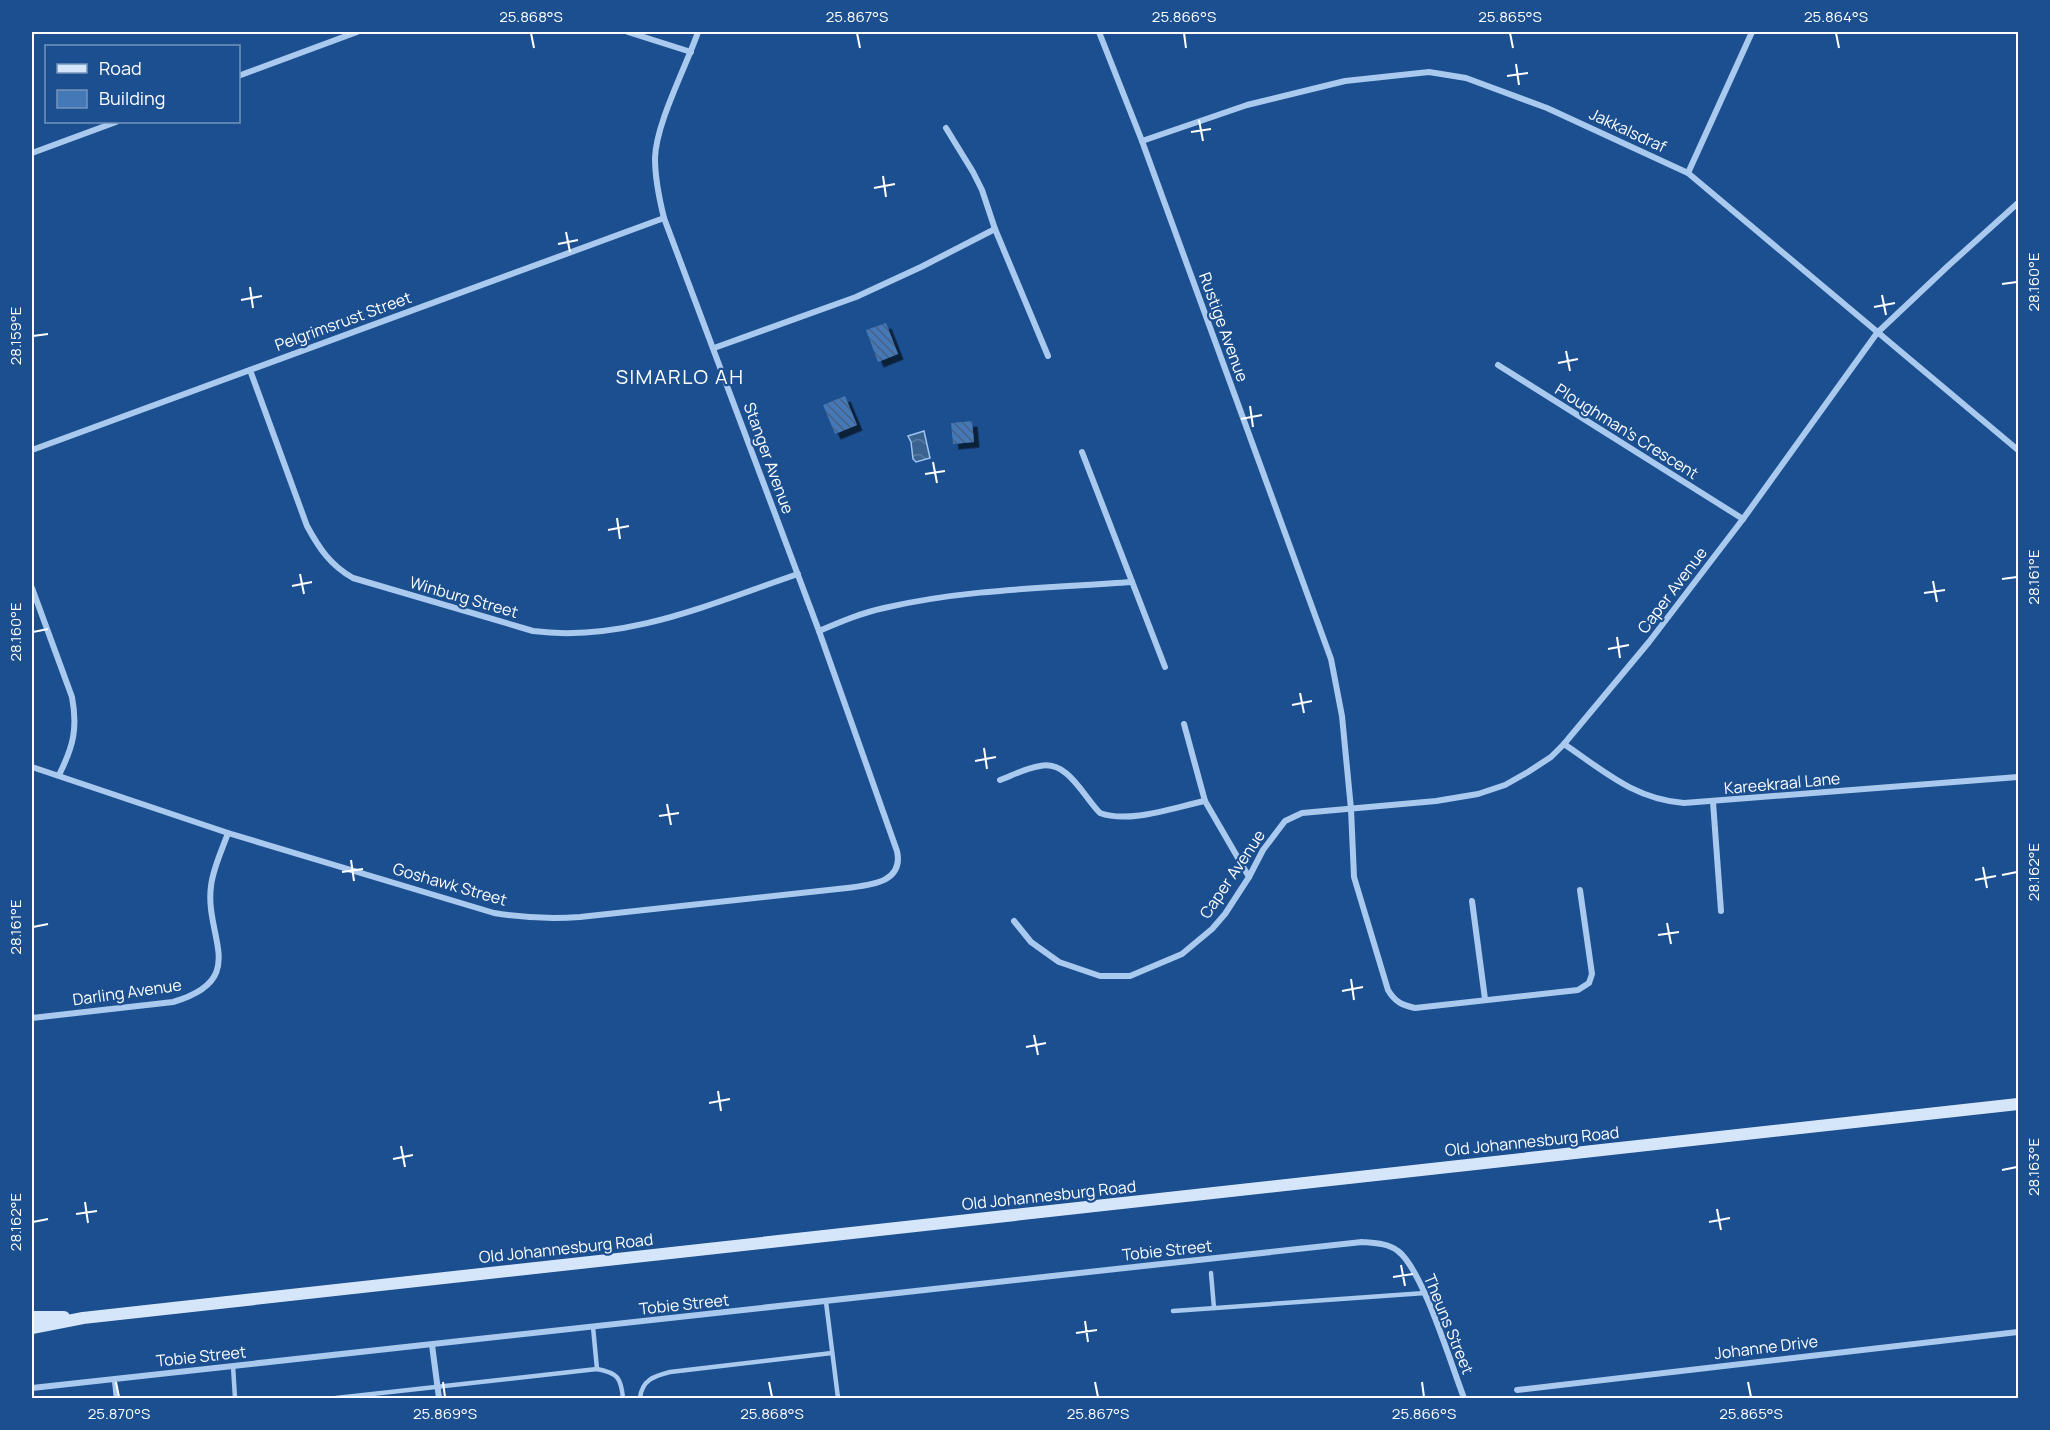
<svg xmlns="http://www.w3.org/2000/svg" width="2050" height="1430" font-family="Manrope,sans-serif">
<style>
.water{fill:url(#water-waves);stroke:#9cc4f0;stroke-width:1.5}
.building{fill:url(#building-back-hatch);filter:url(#shadow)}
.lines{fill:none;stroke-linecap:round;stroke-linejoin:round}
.lane{stroke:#a9c9ee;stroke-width:4.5}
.street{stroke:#a9c9ee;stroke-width:6}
.secondary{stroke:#d6e6fa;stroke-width:12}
.ticks{fill:none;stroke:#fff;stroke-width:2}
.labels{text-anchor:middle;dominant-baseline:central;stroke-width:4.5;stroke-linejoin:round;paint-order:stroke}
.street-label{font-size:16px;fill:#fff;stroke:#1b4f8f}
.quarter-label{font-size:20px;letter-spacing:1.5px;fill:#fff;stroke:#1b4f8f}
.neatline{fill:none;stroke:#fff;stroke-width:2}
.ticks-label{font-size:15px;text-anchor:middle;fill:#fff}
</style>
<defs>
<pattern id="water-waves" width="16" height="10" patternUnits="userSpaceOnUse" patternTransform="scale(1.5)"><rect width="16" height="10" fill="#3c6290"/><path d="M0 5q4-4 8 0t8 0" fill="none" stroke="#597aa1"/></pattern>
<pattern id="building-back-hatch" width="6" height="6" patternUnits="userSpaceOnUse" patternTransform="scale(1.5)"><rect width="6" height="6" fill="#4478b7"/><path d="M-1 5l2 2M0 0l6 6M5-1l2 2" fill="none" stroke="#486282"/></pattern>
<filter id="shadow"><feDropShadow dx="5.5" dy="5.5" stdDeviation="0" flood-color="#0009"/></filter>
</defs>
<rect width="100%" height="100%" fill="#1b4f8f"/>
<polygon class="water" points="924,431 930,458 916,462 913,459 911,442 908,436"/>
<g class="building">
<polygon points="886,323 898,354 878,362 866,330"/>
<polygon points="845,396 857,425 835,434 823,405"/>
<polygon points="972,421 974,442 953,444 951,423"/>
</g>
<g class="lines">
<g class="lane">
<polyline points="1211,1273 1214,1308"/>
<polyline points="826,1302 838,1398"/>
<polyline points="1173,1311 1425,1293"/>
<polyline points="593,1327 597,1369"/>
<polyline points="233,1366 235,1398"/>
<polyline points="114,1379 116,1398"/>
<path d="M336,1398L597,1369C618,1373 621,1378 623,1398"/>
<path d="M640,1398C642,1380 654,1376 670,1372L832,1353"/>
</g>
<g class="street">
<polyline points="628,32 691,52"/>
<path d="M1099,32L1142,141L1331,659L1342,716L1351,809L1354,877L1388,990C1395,1002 1402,1005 1415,1008L1578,990L1589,983L1592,974L1580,890"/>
<polyline points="238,76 357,32"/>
<polyline points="946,128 973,172 982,190 995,229 1048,356"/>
<polyline points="1142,141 1247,105 1345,81 1429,72 1466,78 1547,108 1688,173 2018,450"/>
<polyline points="32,153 116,122"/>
<polyline points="1688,173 1752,32"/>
<polyline points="714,348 856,297 921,267 995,229"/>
<polyline points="1498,365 1743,519"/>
<path d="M250,370L307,526C319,548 330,565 353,578L533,631C625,643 712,603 798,574"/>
<polyline points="32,450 664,218"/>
<polyline points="1082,452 1165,667"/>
<path d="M32,588L72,697C78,729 73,747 59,775"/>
<path d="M819,631C840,622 861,613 884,608C965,589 1050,588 1132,582"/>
<polyline points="1184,724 1205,801 1249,877"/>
<path d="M1564,744C1604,771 1634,799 1684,803L2018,777"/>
<path d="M32,767L228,833L494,913C524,918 550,919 580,917L847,888C870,885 904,883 897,851L819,631L664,218C659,198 655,178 655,158C656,123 686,67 698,32"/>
<path d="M1000,780C1013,775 1026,768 1040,766C1068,760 1083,796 1100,813C1129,824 1175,807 1205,801"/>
<polyline points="1713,802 1721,911"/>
<polyline points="1472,901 1485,999"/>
<polyline points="1014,921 1031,942 1059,962 1100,976 1130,976 1182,954 1212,929 1225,914 1249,877 1263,850 1285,821 1302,813 1436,801 1478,794 1505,785 1528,772 1551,757 1564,744 1649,642 1743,519 1877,333 1948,266 2018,203"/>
<path d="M32,1018L173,1002C251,979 204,937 211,886C213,868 222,850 228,833"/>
<polyline points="432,1345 439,1398"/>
<path d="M32,1388L1362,1242C1374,1243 1388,1243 1398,1251C1423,1270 1451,1365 1464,1398"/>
<polyline points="1517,1390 2018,1332"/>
</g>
<g class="secondary">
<polyline points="32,1317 64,1317"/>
<polyline points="32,1328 83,1318 2018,1104"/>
</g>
</g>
<path class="ticks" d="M531,33L534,48M857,33L860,48M1184,33L1186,48M1510,33L1513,48M1836,33L1839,48M1516,64L1519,85M1507,76L1528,73M1199,120L1203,141M1191,132L1211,129M883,176L886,197M874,188L895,184M566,232L570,252M558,244L578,240M2002,284L2017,282M250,287L253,308M1882,295L1886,315M241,300L262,296M1874,307L1895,303M33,336L48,334M1566,351L1570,371M1558,363L1578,359M1250,406L1253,427M1241,419L1262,415M933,462L937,483M925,474L945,471M617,518L620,539M608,530L629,526M300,574L304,594M2002,579L2017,577M1933,581L1937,602M292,586L312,582M1924,593L1945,590M33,632L48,629M1617,637L1620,658M1608,649L1629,645M1300,693L1304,713M1292,705L1312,701M984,748L987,769M975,761L996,757M667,804L671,825M659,816L679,813M351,860L354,881M1983,867L1987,888M342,872L363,869M2002,875L2017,872M1975,880L1996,876M1667,923L1671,944M33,927L48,924M1658,935L1679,932M1351,979L1354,1000M1342,991L1363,987M1034,1035L1038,1055M1026,1047L1046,1043M718,1091L721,1111M709,1103L730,1099M401,1146L405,1167M393,1159L413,1155M2002,1170L2017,1167M85,1202L88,1223M1717,1209L1721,1230M76,1214L97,1211M33,1222L48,1219M1709,1222L1730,1218M1401,1265L1405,1286M1393,1277L1413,1274M1085,1321L1088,1342M1076,1333L1097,1330M116,1382L119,1397M443,1382L445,1397M769,1382L772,1397M1095,1382L1098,1397M1422,1382L1424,1397M1748,1382L1751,1397"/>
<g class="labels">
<g class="street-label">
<text transform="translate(1628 130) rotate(25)">Jakkalsdraf</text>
<text transform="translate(343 321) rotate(-20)">Pelgrimsrust Street</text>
<text transform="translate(1224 327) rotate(70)">Rustige Avenue</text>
<text transform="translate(1627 431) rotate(32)">Ploughman's Crescent</text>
<text transform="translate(769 458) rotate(70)">Stanger Avenue</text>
<text transform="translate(1672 590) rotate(-53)">Caper Avenue</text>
<text transform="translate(464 597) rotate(16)">Winburg Street</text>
<text transform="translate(1782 783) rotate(-5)">Kareekraal Lane</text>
<text transform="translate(1232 874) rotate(-56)">Caper Avenue</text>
<text transform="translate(450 884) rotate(16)">Goshawk Street</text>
<text transform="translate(127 992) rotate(-8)">Darling Avenue</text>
<text transform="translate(1532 1141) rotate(-6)">Old Johannesburg Road</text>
<text transform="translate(1049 1195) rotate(-6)">Old Johannesburg Road</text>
<text transform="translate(566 1248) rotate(-6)">Old Johannesburg Road</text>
<text transform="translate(1167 1250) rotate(-6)">Tobie Street</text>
<text transform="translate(684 1304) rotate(-6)">Tobie Street</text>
<text transform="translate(1449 1324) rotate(68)">Theuns Street</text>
<text transform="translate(1766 1347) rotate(-7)">Johanne Drive</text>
<text transform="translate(201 1356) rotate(-6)">Tobie Street</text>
</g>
<g class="quarter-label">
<text x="680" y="376">SIMARLO AH</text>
</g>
</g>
<rect width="2050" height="1430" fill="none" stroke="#1b4f8f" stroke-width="66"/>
<rect x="45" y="45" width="195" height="78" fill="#1b4f8f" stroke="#7695bc" stroke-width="1.5"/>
<rect x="57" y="64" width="30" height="9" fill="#d6e6fa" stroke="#7695bc" stroke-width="1.5"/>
<text x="99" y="75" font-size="18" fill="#ffffff">Road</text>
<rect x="57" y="90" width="30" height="18" fill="#4478b7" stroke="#7695bc" stroke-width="1.5"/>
<text x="99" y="105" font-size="18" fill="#ffffff">Building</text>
<rect x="33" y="33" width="1984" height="1364" class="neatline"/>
<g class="ticks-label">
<text x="531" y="22">25.868°S</text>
<text x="857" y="22">25.867°S</text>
<text x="1184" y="22">25.866°S</text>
<text x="1510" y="22">25.865°S</text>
<text x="1836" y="22">25.864°S</text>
<text transform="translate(2034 282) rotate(-90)" y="5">28.160°E</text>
<text transform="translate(16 336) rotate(-90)" y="5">28.159°E</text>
<text transform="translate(2034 577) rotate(-90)" y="5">28.161°E</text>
<text transform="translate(16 632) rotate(-90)" y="5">28.160°E</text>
<text transform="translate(2034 872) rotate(-90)" y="5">28.162°E</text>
<text transform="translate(16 927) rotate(-90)" y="5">28.161°E</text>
<text transform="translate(2034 1167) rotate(-90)" y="5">28.163°E</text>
<text transform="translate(16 1222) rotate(-90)" y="5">28.162°E</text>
<text x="119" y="1419">25.870°S</text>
<text x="445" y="1419">25.869°S</text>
<text x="772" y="1419">25.868°S</text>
<text x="1098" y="1419">25.867°S</text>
<text x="1424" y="1419">25.866°S</text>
<text x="1751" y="1419">25.865°S</text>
</g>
</svg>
